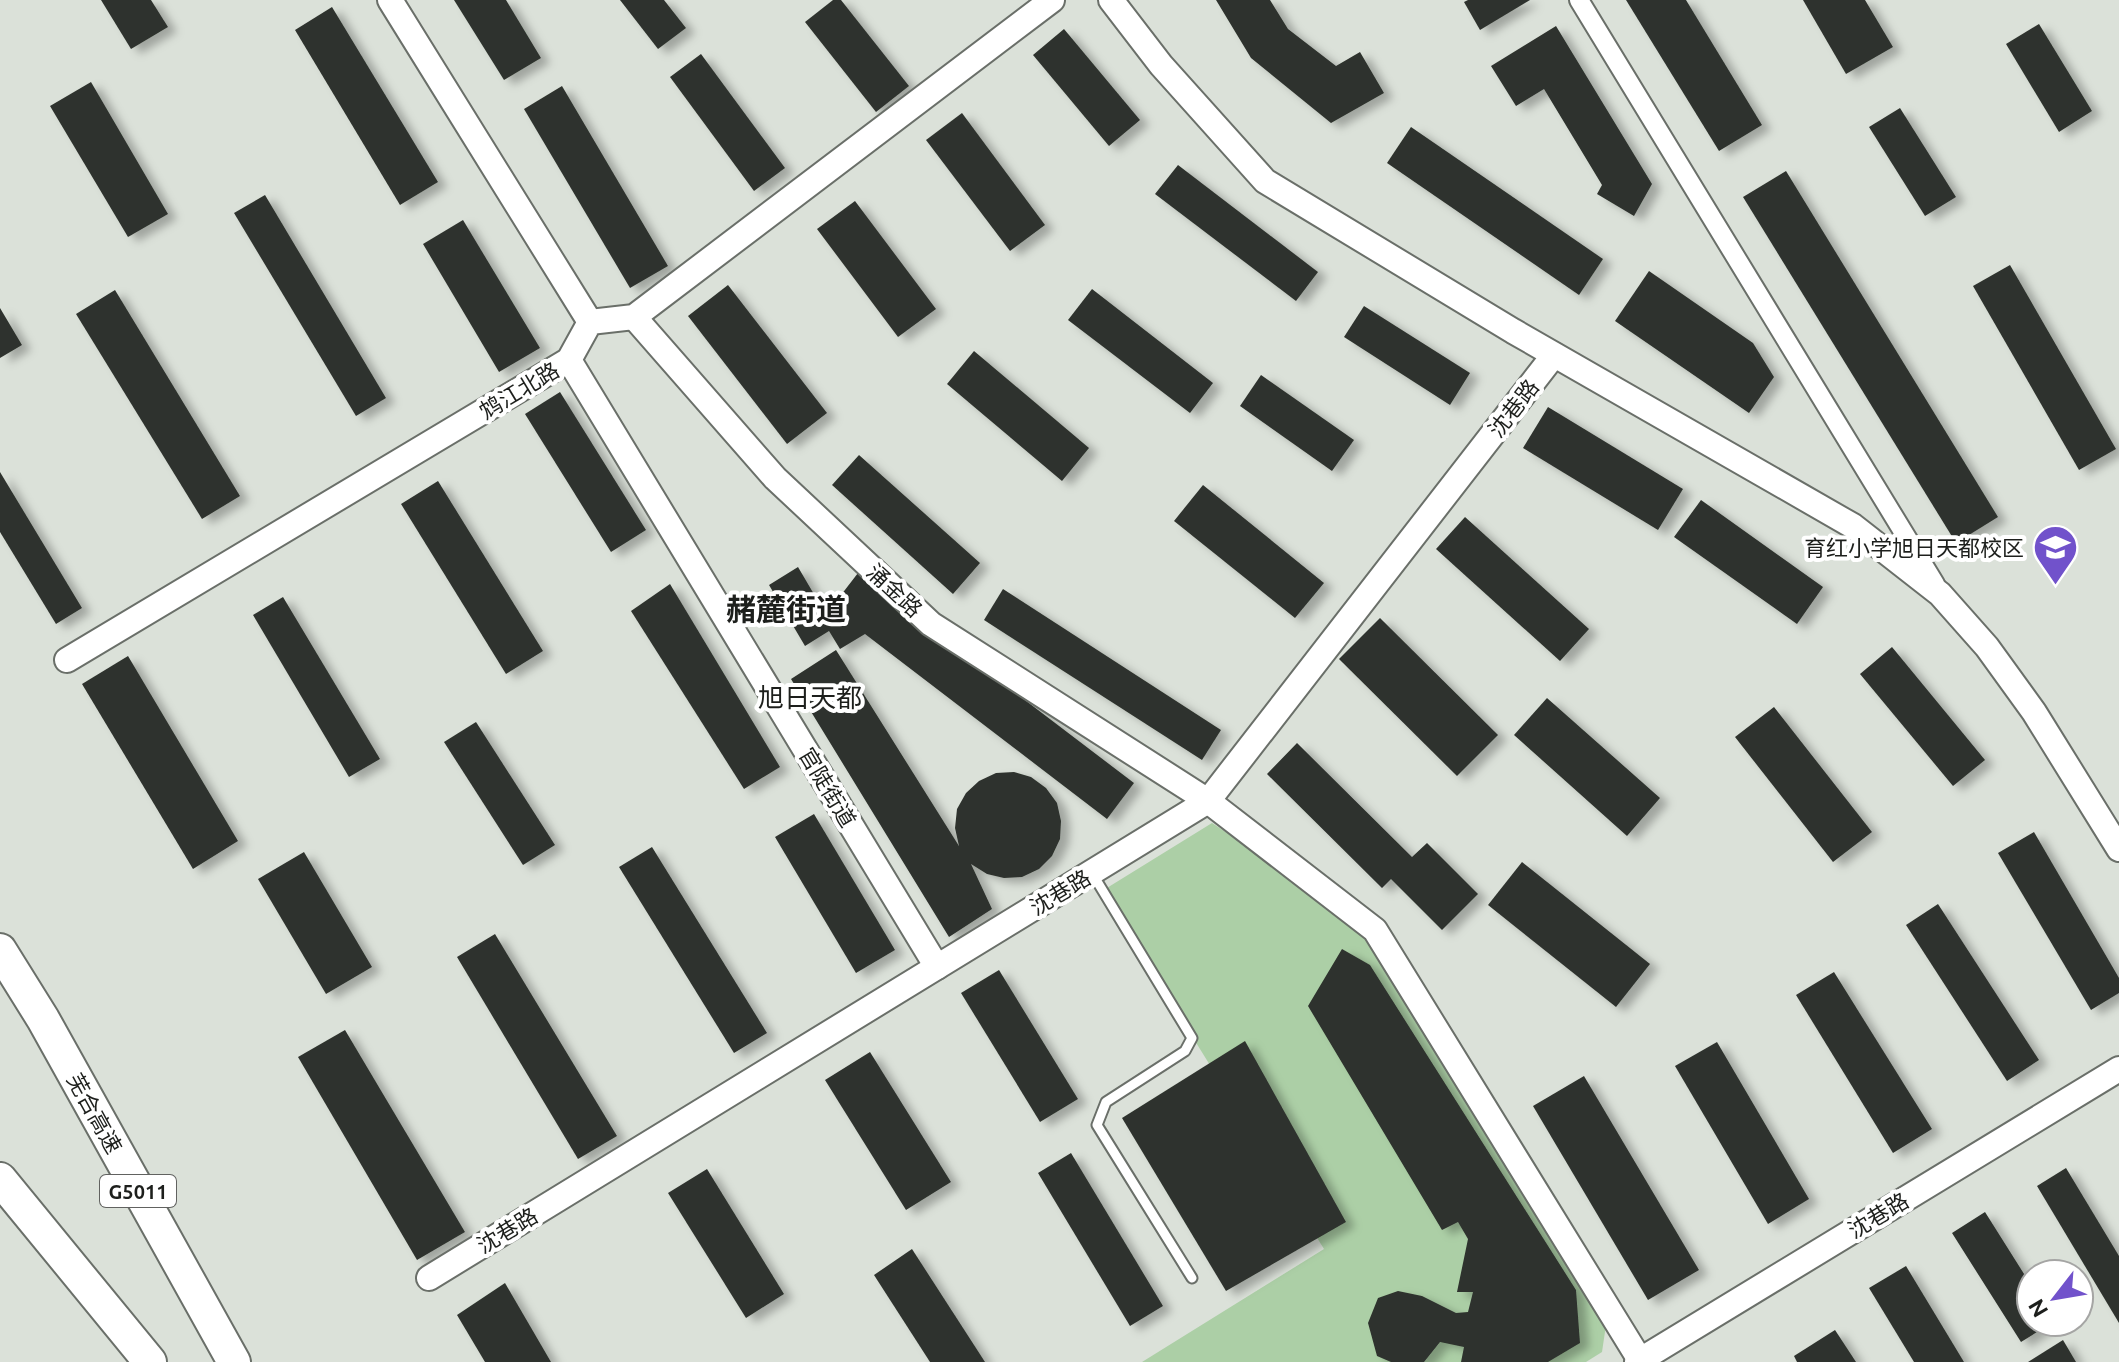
<svg xmlns="http://www.w3.org/2000/svg" width="2119" height="1362" font-family="Ubuntu,'Noto Sans SC',sans-serif">
<style>
.green{fill:#accfa6}
.building{fill:#2e332d;filter:url(#shadow)}
.lines{fill:none;stroke-linecap:round;stroke-linejoin:round}
.lane-casing{stroke:#6a6f69;stroke-width:13}
.street-casing{stroke:#6a6f69;stroke-width:22}
.secondary-casing{stroke:#6a6f69;stroke-width:28}
.highway-casing{stroke:#6a6f69;stroke-width:36}
.lane{stroke:#fff;stroke-width:9}
.street{stroke:#fff;stroke-width:18}
.secondary{stroke:#fff;stroke-width:24}
.highway{stroke:#fff;stroke-width:32}
.labels{text-anchor:middle;dominant-baseline:central;stroke-width:8;stroke-linejoin:round;paint-order:stroke}
.shield{fill:#fff;stroke:#616260;stroke-width:2}
.shield-label{font-size:20px;font-weight:bold;fill:#1d1f1c}
.street-label{font-size:22px;fill:#1d1f1c;stroke:#fff}
.poi-label{font-size:22px;fill:#1d1f1c;stroke:#fff;text-anchor:end}
.quarter-label{font-size:26px;fill:#1d1f1c;stroke:#fff}
.district-label{font-size:30px;font-weight:bold;fill:#1d1f1c;stroke:#fff}
</style>
<defs>
<filter id="shadow"><feDropShadow dx="9" dy="5" stdDeviation="4" flood-color="#0004"/></filter>
</defs>
<rect width="100%" height="100%" fill="#dbe1d9"/>
<polygon class="green" points="1212,823 1375,930 1606,1325 1602,1352 1586,1362 1142,1362 1324,1249 1102,891"/>
<g class="building">
<polygon points="101,0 151,0 168,27 131,49"/>
<polygon points="454,0 506,0 541,58 504,80"/>
<polygon points="620,0 664,0 686,28 658,49"/>
<polygon points="833,0 841,0 909,86 876,112 805,22"/>
<polygon points="1216,0 1270,0 1288,29 1336,66 1360,52 1384,93 1331,123 1251,58"/>
<polygon points="1468,0 1530,0 1480,30 1464,2"/>
<polygon points="1626,0 1686,0 1762,125 1719,151"/>
<polygon points="1803,0 1865,0 1893,47 1846,74"/>
<polygon points="332,7 438,182 400,205 295,30"/>
<polygon points="2039,24 2092,111 2059,132 2006,44"/>
<polygon points="1556,26 1652,184 1634,216 1597,194 1602,185 1544,89 1516,106 1491,66"/>
<polygon points="1064,29 1140,120 1109,146 1033,55"/>
<polygon points="701,54 785,168 754,191 670,77"/>
<polygon points="91,82 168,214 128,237 50,106"/>
<polygon points="562,86 668,266 630,288 524,109"/>
<polygon points="1900,108 1956,197 1925,216 1869,127"/>
<polygon points="962,113 1045,225 1010,251 926,140"/>
<polygon points="1411,127 1603,259 1579,295 1387,163"/>
<polygon points="1178,165 1318,272 1296,301 1155,194"/>
<polygon points="1786,171 1998,517 1956,543 1743,197"/>
<polygon points="265,195 386,398 356,416 234,213"/>
<polygon points="855,201 936,309 898,337 817,229"/>
<polygon points="463,220 540,348 499,372 423,244"/>
<polygon points="2010,265 2116,449 2079,470 1973,286"/>
<polygon points="1649,271 1753,343 1774,377 1749,413 1615,321"/>
<polygon points="728,285 827,413 787,444 688,316"/>
<polygon points="1092,289 1213,383 1190,413 1068,320"/>
<polygon points="115,290 240,496 202,519 76,314"/>
<polygon points="1364,306 1470,373 1450,405 1344,337"/>
<polygon points="0,308 22,345 0,358"/>
<polygon points="974,351 1089,448 1062,481 947,384"/>
<polygon points="1261,375 1354,440 1332,471 1240,406"/>
<polygon points="560,392 646,530 611,552 525,414"/>
<polygon points="1548,407 1683,489 1658,530 1523,448"/>
<polygon points="859,455 980,563 953,594 832,485"/>
<polygon points="0,472 82,608 56,624 0,532"/>
<polygon points="438,481 543,651 506,674 401,504"/>
<polygon points="1203,485 1324,583 1295,618 1174,521"/>
<polygon points="1701,500 1823,587 1797,624 1674,537"/>
<polygon points="1465,517 1589,629 1560,661 1436,549"/>
<polygon points="798,567 828,618 837,613 831,608 858,573 1134,783 1107,819 865,634 840,649 829,631 805,646 769,585"/>
<polygon points="670,584 780,767 744,789 631,611"/>
<polygon points="1003,589 1221,730 1202,760 984,620"/>
<polygon points="283,597 380,759 349,777 253,615"/>
<polygon points="1380,618 1498,735 1457,776 1339,659"/>
<polygon points="1892,647 1985,760 1953,786 1860,674"/>
<polygon points="836,650 959,846 955,828 957,809 966,793 979,781 996,773 1014,772 1031,777 1046,788 1057,803 1061,821 1060,839 1052,856 1039,869 1022,877 1004,878 987,874 971,864 992,909 949,937 791,679"/>
<polygon points="128,656 238,841 193,869 82,684"/>
<polygon points="1547,698 1660,798 1627,836 1514,735"/>
<polygon points="1774,707 1872,832 1833,862 1735,737"/>
<polygon points="476,722 555,845 523,865 444,742"/>
<polygon points="1297,743 1412,857 1427,843 1478,894 1442,930 1391,879 1382,888 1267,774"/>
<polygon points="814,814 895,950 856,973 775,837"/>
<polygon points="2034,832 2119,978 2119,993 2091,1010 1998,853"/>
<polygon points="652,847 767,1033 734,1053 619,867"/>
<polygon points="304,852 372,967 326,994 258,879"/>
<polygon points="1522,862 1650,964 1616,1007 1488,905"/>
<polygon points="1938,904 2039,1060 2007,1081 1906,925"/>
<polygon points="495,934 617,1136 578,1159 457,957"/>
<polygon points="1342,949 1370,965 1576,1290 1580,1343 1548,1362 1461,1362 1464,1347 1440,1342 1424,1362 1391,1362 1377,1356 1368,1323 1378,1298 1398,1291 1422,1296 1456,1313 1468,1312 1473,1292 1457,1292 1468,1239 1458,1222 1442,1230 1308,1006"/>
<polygon points="999,970 1078,1099 1040,1122 961,993"/>
<polygon points="1834,972 1932,1129 1893,1153 1796,995"/>
<polygon points="345,1030 465,1232 417,1260 298,1057"/>
<polygon points="1245,1041 1346,1222 1226,1291 1122,1118"/>
<polygon points="1717,1042 1809,1199 1768,1224 1675,1066"/>
<polygon points="870,1052 951,1182 906,1210 825,1080"/>
<polygon points="1584,1076 1699,1270 1648,1300 1533,1106"/>
<polygon points="1071,1153 1163,1306 1130,1326 1038,1173"/>
<polygon points="2066,1168 2119,1256 2119,1323 2037,1186"/>
<polygon points="707,1169 784,1294 746,1318 668,1193"/>
<polygon points="1985,1212 2031,1285 2031,1322 2053,1322 2021,1342 1952,1233"/>
<polygon points="912,1249 985,1362 930,1362 874,1275"/>
<polygon points="1906,1266 1964,1362 1914,1362 1869,1288"/>
<polygon points="505,1283 551,1362 485,1362 457,1315"/>
<polygon points="1835,1330 1856,1362 1797,1362 1794,1356"/>
<polygon points="2063,1340 2076,1362 2028,1362"/>
</g>
<g class="lines">
<defs>
<polyline id="lane" points="1092,873 1192,1038 1185,1051 1106,1102 1097,1125 1192,1278"/>
<polyline id="street" points="1579,0 1935,584"/>
<g id="secondary">
<polyline points="390,0 590,322"/>
<polyline points="1111,0 1161,65 1265,181 1513,331 1853,526 1940,594 1987,647 2034,712 2119,849"/>
<polyline points="634,317 775,478 931,624 1208,801 1375,930 1640,1360"/>
<polyline points="569,360 937,967"/>
<polyline points="67,660 569,360 590,322 634,317 1052,0"/>
<polyline points="429,1278 1208,801 1554,355"/>
<polyline points="1637,1362 2119,1069"/>
</g>
<g id="highway">
<polyline points="0,950 43,1019 234,1362"/>
<polyline points="0,1179 150,1362"/>
</g>
</defs>
<use href="#lane" class="lane-casing"/>
<use href="#street" class="street-casing"/>
<use href="#secondary" class="secondary-casing"/>
<use href="#highway" class="highway-casing"/>
<use href="#lane" class="lane"/>
<use href="#street" class="street"/>
<use href="#secondary" class="secondary"/>
<use href="#highway" class="highway"/>
</g>
<defs>
<symbol id="school-pin" viewBox="-11 -11 22 30"><path d="M0 17L-7.5 6A9.5 9.5 0 1 1 7.5 6Z" fill="#7152cb" stroke="#fff"/><path d="M0-5L7-2L0 1L-7-2ZM-4 1L0 2.5L4 1V4Q0 6-4 4Z" fill="#fff"/></symbol>
</defs>
<g fill-rule="evenodd">
<use href="#school-pin" x="2030" y="522" width="51" height="69"/>
</g>
<g class="labels">
<rect class="shield" x="100" y="1175" width="76" height="32" rx="6"/>
<g class="shield-label">
<text x="138" y="1191">G5011</text>
</g>
<g class="street-label">
<text transform="translate(519 390) rotate(-31)">鸩江北路</text>
<text transform="translate(1513 408) rotate(-52)">沈巷路</text>
<text transform="translate(895 590) rotate(43)">涌金路</text>
<text transform="translate(828 787) rotate(59)">官陡街道</text>
<text transform="translate(1060 892) rotate(-31)">沈巷路</text>
<text transform="translate(95 1113) rotate(61)">芜合高速</text>
<text transform="translate(1878 1215) rotate(-31)">沈巷路</text>
<text transform="translate(507 1230) rotate(-31)">沈巷路</text>
</g>
<g class="poi-label">
<text x="2024" y="547">育红小学旭日天都校区</text>
</g>
<g class="quarter-label">
<text x="810" y="697">旭日天都</text>
</g>
<g class="district-label">
<text x="786" y="609">赭麓街道</text>
</g>
</g>
<g transform="translate(2055 1298) rotate(239)"><circle r="38" fill="#ffffff" stroke="#a5a5a4" stroke-width="2"/>
<path d="M0-6L14 30L0 20L-14 30Z" fill="#7152cb"/>
<text y="-12" font-size="22" font-weight="bold" text-anchor="middle" fill="#1d1f1c">N</text>
</g>
</svg>
